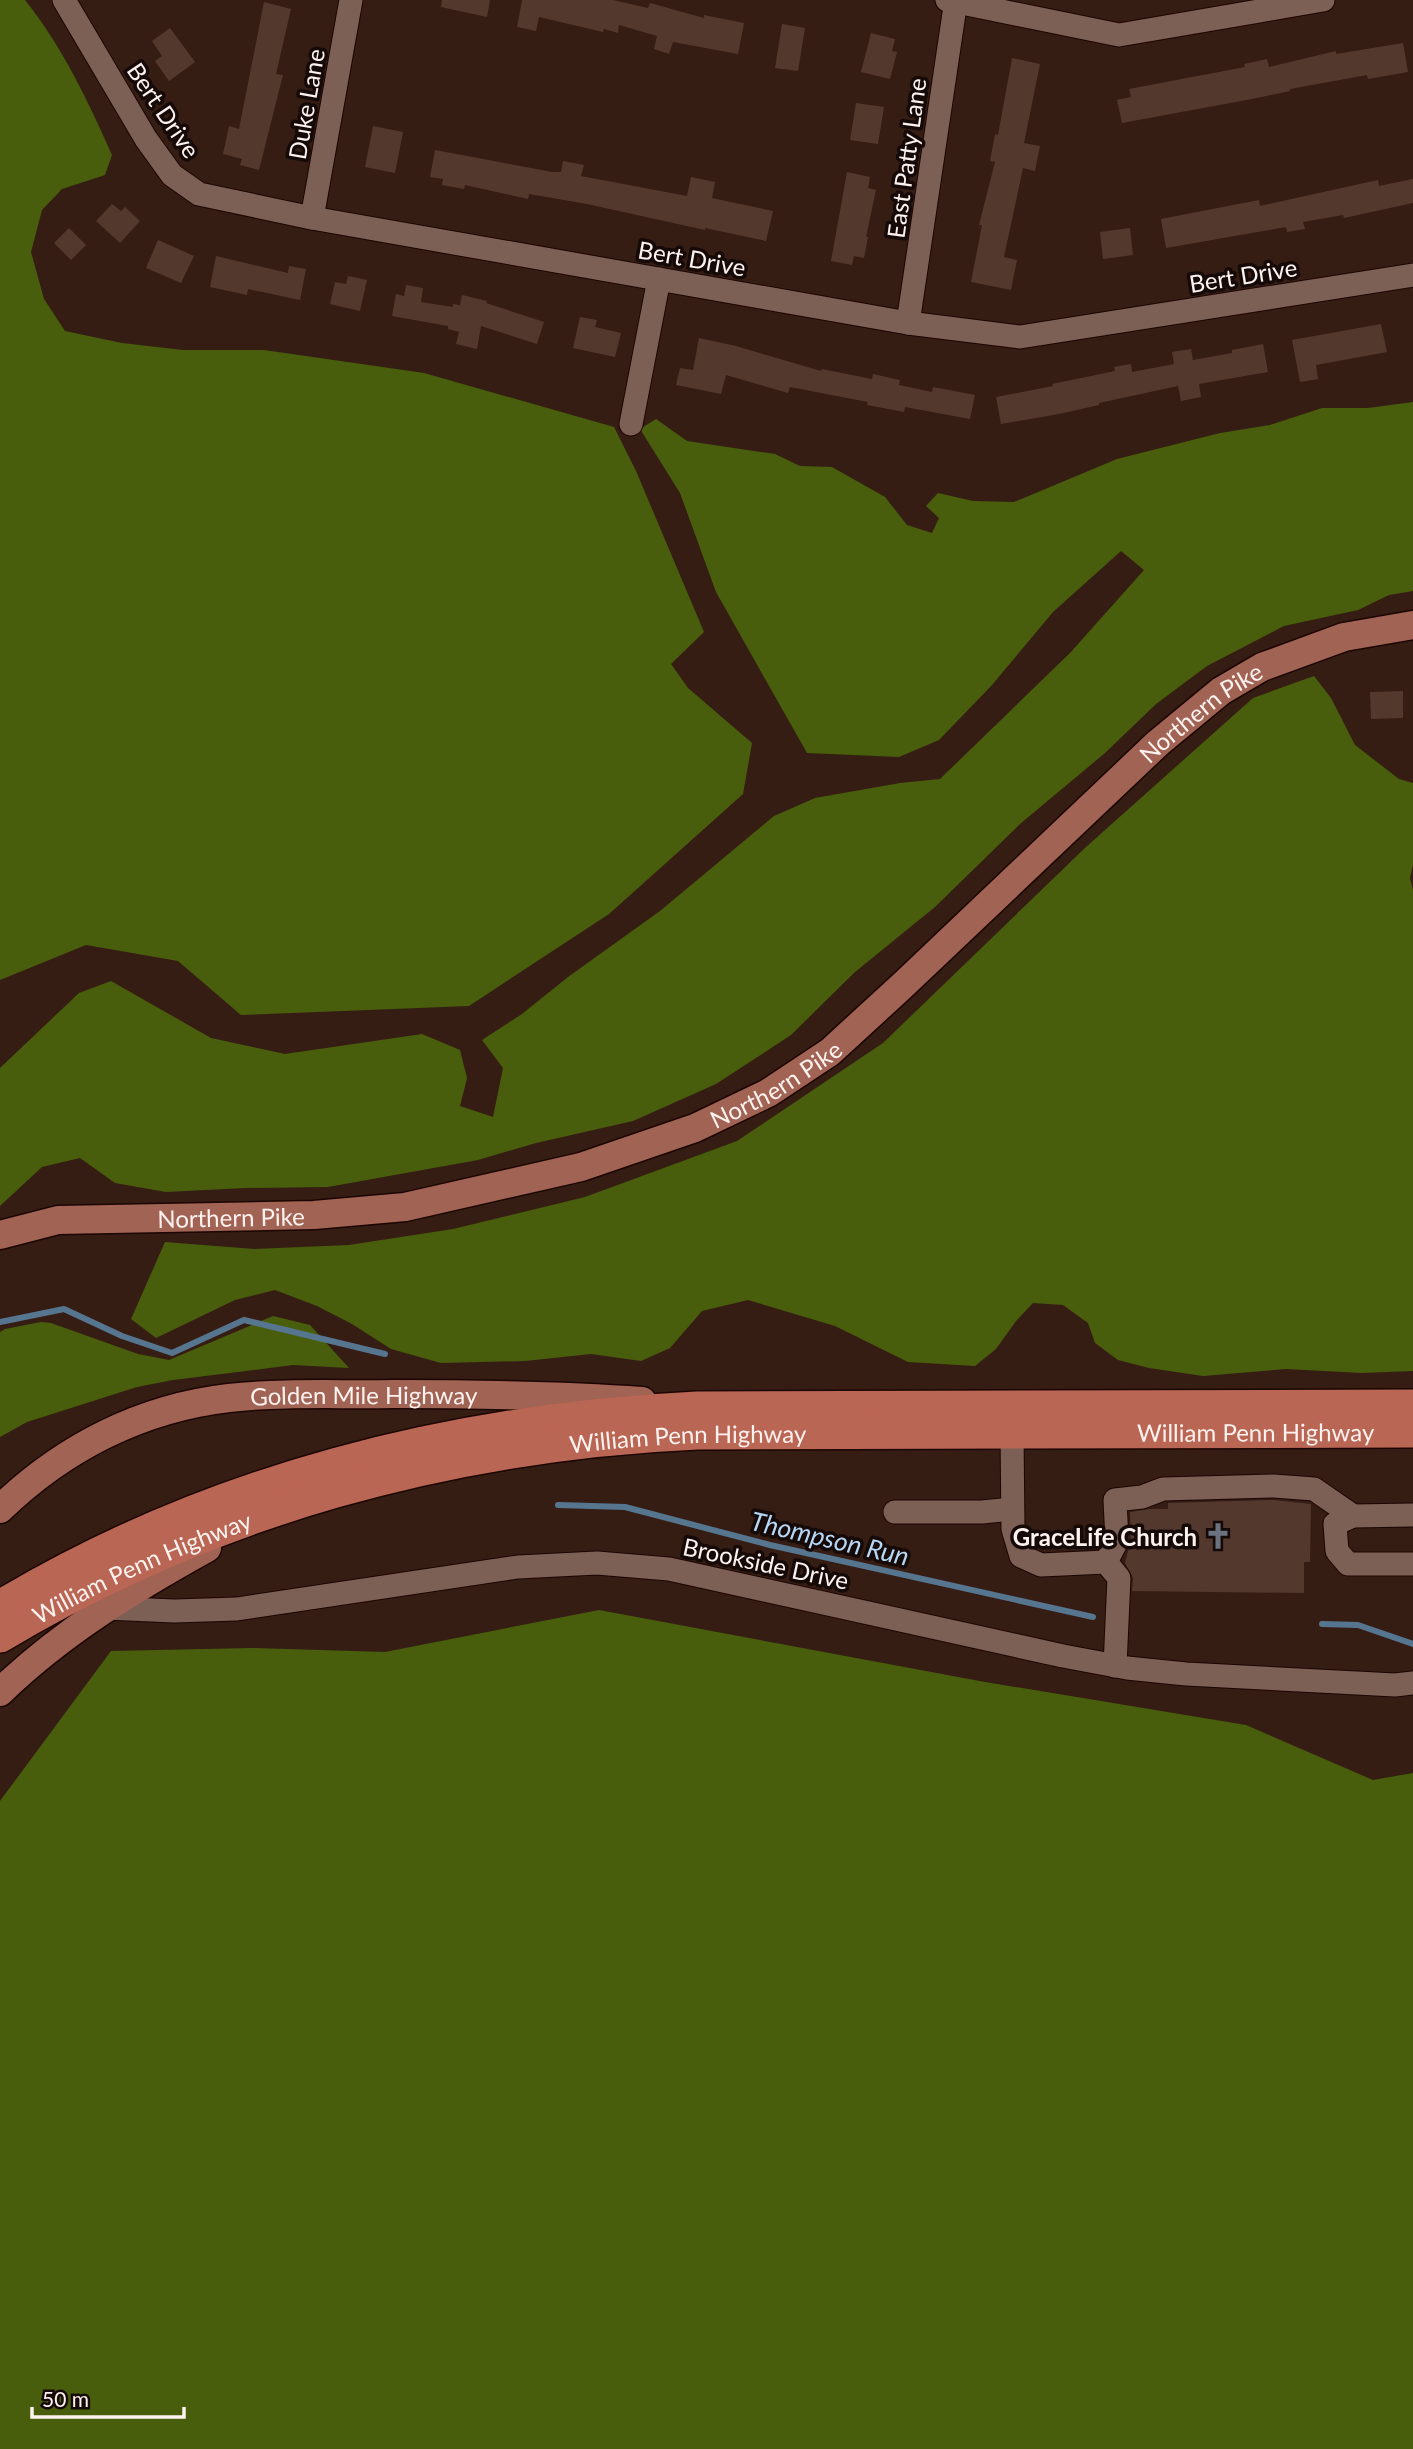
<svg xmlns="http://www.w3.org/2000/svg" width="1413" height="2449" font-family="Lato,sans-serif">
<style>
.forest{fill:#485e0c}
.lines{fill:none;stroke-linecap:round;stroke-linejoin:round}
.stream{stroke:#567690;stroke-width:6}
.building{fill:#53382e}
.minor-casing{stroke:#1c0602;stroke-width:25}
.major-casing{stroke:#1c0602;stroke-width:31}
.highway-casing{stroke:#1c0602;stroke-width:36}
.minor{stroke:#7c5f55;stroke-width:23}
.major{stroke:#a16354;stroke-width:28}
.highway{stroke:#ba6654;stroke-width:33}
.labels{text-anchor:middle;dominant-baseline:central;stroke-width:7;stroke-linejoin:round;paint-order:stroke}
.street-label{font-size:24px;fill:#fdf2ef;stroke:#150a07}
.poi-label{font-size:24px;font-weight:bold;fill:#fdf2ef;stroke:#150a07;text-anchor:end}
.water-label{font-size:26px;font-style:italic;fill:#b6d6f5;stroke:#150a07}
</style>
<rect width="100%" height="100%" fill="#361d14"/>
<g class="forest">
<path d="M0,0H25C62,46 88,101 112,155L105,175L62,189L42,210L31,252L44,299L65,331L122,343L183,350H264L424,373L614,427L636,471L704,632L671,664L688,688L752,743L743,794L609,914L469,1006L241,1015L178,961L86,945L0,980Z"/>
<polygon points="1413,402 1413,591 1389,595 1358,610 1284,626 1207,666 1156,704 1105,753 1020,824 935,907 855,972 791,1035 716,1084 633,1121 536,1143 478,1160 328,1187 245,1188 166,1192 115,1183 80,1158 42,1167 0,1206 0,1068 79,993 111,981 211,1038 285,1054 422,1034 460,1050 467,1078 460,1106 493,1117 503,1068 482,1040 522,1014 568,977 660,911 774,816 815,798 900,783 940,779 1070,653 1144,570 1121,551 1053,612 992,685 939,740 899,757 807,753 716,592 680,493 640,429 656,419 687,441 775,454 800,466 832,467 885,497 907,525 932,533 939,518 926,506 938,493 973,501 1014,502 1117,459 1220,433 1270,425 1322,408 1368,408"/>
<polygon points="1314,676 1331,698 1355,745 1399,779 1413,783 1413,865 1410,878 1413,890 1413,1371 1362,1373 1286,1369 1203,1376 1149,1368 1118,1360 1095,1343 1088,1323 1063,1305 1033,1303 1016,1321 996,1349 975,1366 908,1362 835,1326 748,1300 702,1311 670,1348 641,1361 591,1354 525,1361 441,1363 391,1349 352,1324 317,1306 275,1290 235,1300 156,1338 131,1319 165,1242 254,1249 349,1245 453,1229 585,1197 737,1141 883,1043 1086,847 1253,698"/>
<polygon points="273,1316 310,1325 349,1368 293,1365 173,1380 137,1387 27,1422 0,1437 0,1332 5,1329 41,1322 51,1323 138,1354 169,1360"/>
<polygon points="599,1610 985,1682 1246,1725 1373,1780 1413,1773 1413,2449 0,2449 0,1801 111,1651 252,1648 385,1652"/>
</g>
<g class="lines">
<g class="stream">
<polyline points="0,1322 64,1309 122,1336 172,1353 244,1320 385,1354"/>
<polyline points="558,1505 625,1507 770,1545 1093,1617"/>
<polyline points="1322,1624 1358,1625 1413,1644"/>
</g>
</g>
<g class="building">
<polygon points="442,0 490,0 487,17 441,7"/>
<polygon points="522,0 613,0 648,8 650,3 704,18 704,15 744,23 738,54 673,42 669,54 654,49 657,36 619,25 618,33 604,29 603,32 539,17 536,31 517,27"/>
<polygon points="264,2 291,9 276,74 283,75 259,170 240,165 242,159 223,154 229,126 239,129"/>
<polygon points="782,24 805,28 798,71 775,68"/>
<polygon points="170,28 195,62 169,81 155,61 162,56 152,41"/>
<polygon points="871,33 895,39 892,51 897,52 890,79 861,72"/>
<polygon points="1403,43 1408,72 1368,79 1367,75 1290,89 1290,91 1252,99 1122,123 1117,100 1131,97 1129,89 1245,67 1244,64 1267,59 1269,67 1336,51 1336,54"/>
<polygon points="1012,58 1040,64 1024,143 1040,146 1035,171 1023,168 1004,257 1017,260 1011,290 971,282 982,225 979,225 995,162 990,161 995,134 998,135"/>
<polygon points="856,103 884,107 878,144 850,140"/>
<polygon points="373,126 403,132 395,173 365,167"/>
<polygon points="435,150 552,172 561,172 563,161 584,165 581,176 687,196 691,177 715,182 712,198 773,211 766,241 705,228 705,230 587,204 529,194 528,199 465,185 464,189 442,185 443,179 430,177"/>
<polygon points="847,172 870,177 868,188 876,190 866,237 868,237 864,258 854,256 852,265 831,261"/>
<polygon points="1413,179 1413,203 1344,218 1343,215 1303,222 1305,229 1287,232 1286,227 1166,248 1161,219 1259,200 1260,206 1378,180 1379,186"/>
<polygon points="112,204 121,211 125,207 140,221 120,243 96,221"/>
<polygon points="69,228 86,245 71,260 54,243"/>
<polygon points="1130,228 1133,255 1103,259 1100,232"/>
<polygon points="158,240 194,256 181,283 146,268"/>
<polygon points="216,256 288,273 289,266 306,269 300,300 248,289 247,295 210,287"/>
<polygon points="348,276 367,280 360,311 330,304 335,282 346,284"/>
<polygon points="406,285 423,288 421,302 453,307 453,304 460,305 462,295 487,301 486,303 544,322 537,344 481,326 477,349 456,344 459,332 448,329 448,326 392,316 396,294 404,296"/>
<polygon points="580,317 597,320 595,327 621,333 615,357 573,348"/>
<polygon points="1381,324 1387,352 1316,365 1318,379 1300,382 1292,340"/>
<polygon points="699,338 736,346 821,371 822,369 872,379 873,374 900,380 899,385 932,392 933,387 975,395 970,419 905,407 904,412 867,405 868,402 790,387 788,393 726,375 721,394 676,385 680,368 693,370"/>
<polygon points="1263,344 1268,372 1199,384 1201,397 1181,401 1178,386 1099,403 1099,405 1059,414 1001,424 996,397 1053,386 1052,384 1115,371 1114,367 1131,364 1132,372 1174,364 1172,352 1191,349 1193,360 1232,353 1232,350"/>
<polygon points="1403,691 1403,718 1371,719 1370,692"/>
<polygon points="1274,1500 1311,1504 1310,1562 1304,1562 1304,1593 1132,1591 1133,1578 1125,1563 1131,1540 1130,1512 1150,1509 1168,1509 1168,1503"/>
</g>
<g class="lines">
<defs>
<g id="minor">
<polyline points="64,0 146,139 172,175 199,194 312,218 908,323 1020,337 1413,275"/>
<polyline points="947,0 1119,35 1323,0"/>
<polyline points="312,218 351,0"/>
<polyline points="908,323 956,0"/>
<polyline points="631,424 659,279"/>
<polyline points="1012,1432 1013,1529 1021,1556 1041,1565 1106,1562"/>
<polyline points="895,1512 982,1512 1012,1509"/>
<polyline points="1413,1515 1353,1516 1335,1524 1337,1551 1348,1564 1413,1564"/>
<polyline points="1106,1562 1117,1541 1115,1500 1142,1497 1163,1489 1274,1486 1314,1489 1353,1516"/>
<polyline points="1106,1562 1119,1578 1115,1666"/>
<polyline points="105,1608 174,1611 237,1609 518,1567 597,1563 669,1569 1063,1656 1127,1668 1186,1674 1395,1685 1413,1683"/>
</g>
<g id="major">
<path id="s1" d="M0,1235L58,1220L314,1215L405,1207L581,1167L695,1128L768,1093L830,1052L903,985L1158,743L1221,691L1262,667L1344,637L1413,625"/>
<path id="s2" d="M0,1509C63,1448 141,1408 229,1398C283,1392 339,1395 393,1394C477,1394 559,1395 642,1401"/>
<path d="M0,1692C61,1633 133,1589 207,1548"/>
</g>
<g id="highway">
<path d="M0,1607C211,1480 453,1420 697,1408L1413,1406"/>
<path id="s3" d="M0,1636C212,1509 452,1444 697,1433L1413,1431"/>
</g>
</defs>
<use href="#minor" class="minor-casing"/>
<use href="#major" class="major-casing"/>
<use href="#highway" class="highway-casing"/>
<use href="#minor" class="minor"/>
<use href="#major" class="major"/>
<use href="#highway" class="highway"/>
</g>
<defs>
<symbol id="church-bare" viewBox="-9 -9 18 18"><path d="M-1.2-6h2.4v3.5h3.3v2.4h-3.3V6h-2.4V-.1h-3.3v-2.4h3.3Z" fill="#6b7280" stroke="#150a07" stroke-width="2.5" paint-order="stroke"/></symbol>
</defs>
<g fill-rule="evenodd">
<use href="#church-bare" x="1199" y="1517" width="38" height="38"/>
</g>
<g class="labels">
<g class="street-label">
<text transform="translate(306 104) rotate(-80)">Duke Lane</text>
<text transform="translate(164 110) rotate(56)">Bert Drive</text>
<text transform="translate(906 158) rotate(-82)">East Patty Lane</text>
<text transform="translate(692 258) rotate(10)">Bert Drive</text>
<text transform="translate(1243 275) rotate(-9)">Bert Drive</text>
<text stroke="none"><textPath href="#s1" startOffset="1367">Northern Pike</textPath></text>
<text stroke="none"><textPath href="#s1" startOffset="800">Northern Pike</textPath></text>
<text stroke="none"><textPath href="#s1" startOffset="233">Northern Pike</textPath></text>
<text stroke="none"><textPath href="#s2" startOffset="394">Golden Mile Highway</textPath></text>
<text stroke="none"><textPath href="#s3" startOffset="1292">William Penn Highway</textPath></text>
<text stroke="none"><textPath href="#s3" startOffset="724">William Penn Highway</textPath></text>
<text transform="translate(766 1563) rotate(12)">Brookside Drive</text>
<text stroke="none"><textPath href="#s3" startOffset="158">William Penn Highway</textPath></text>
</g>
<g class="poi-label">
<text x="1197" y="1536">GraceLife Church</text>
</g>
<g class="water-label">
<text transform="translate(830 1538) rotate(13)">Thompson Run</text>
</g>
</g>
<path d="M32 2407v10h152v-10" fill="none" stroke="#fdf2ef" stroke-width="3.5"/>
<text x="42" y="2407" font-size="21" fill="#fdf2ef" stroke="#150a07" stroke-width="5" paint-order="stroke">50 m</text>
</svg>
